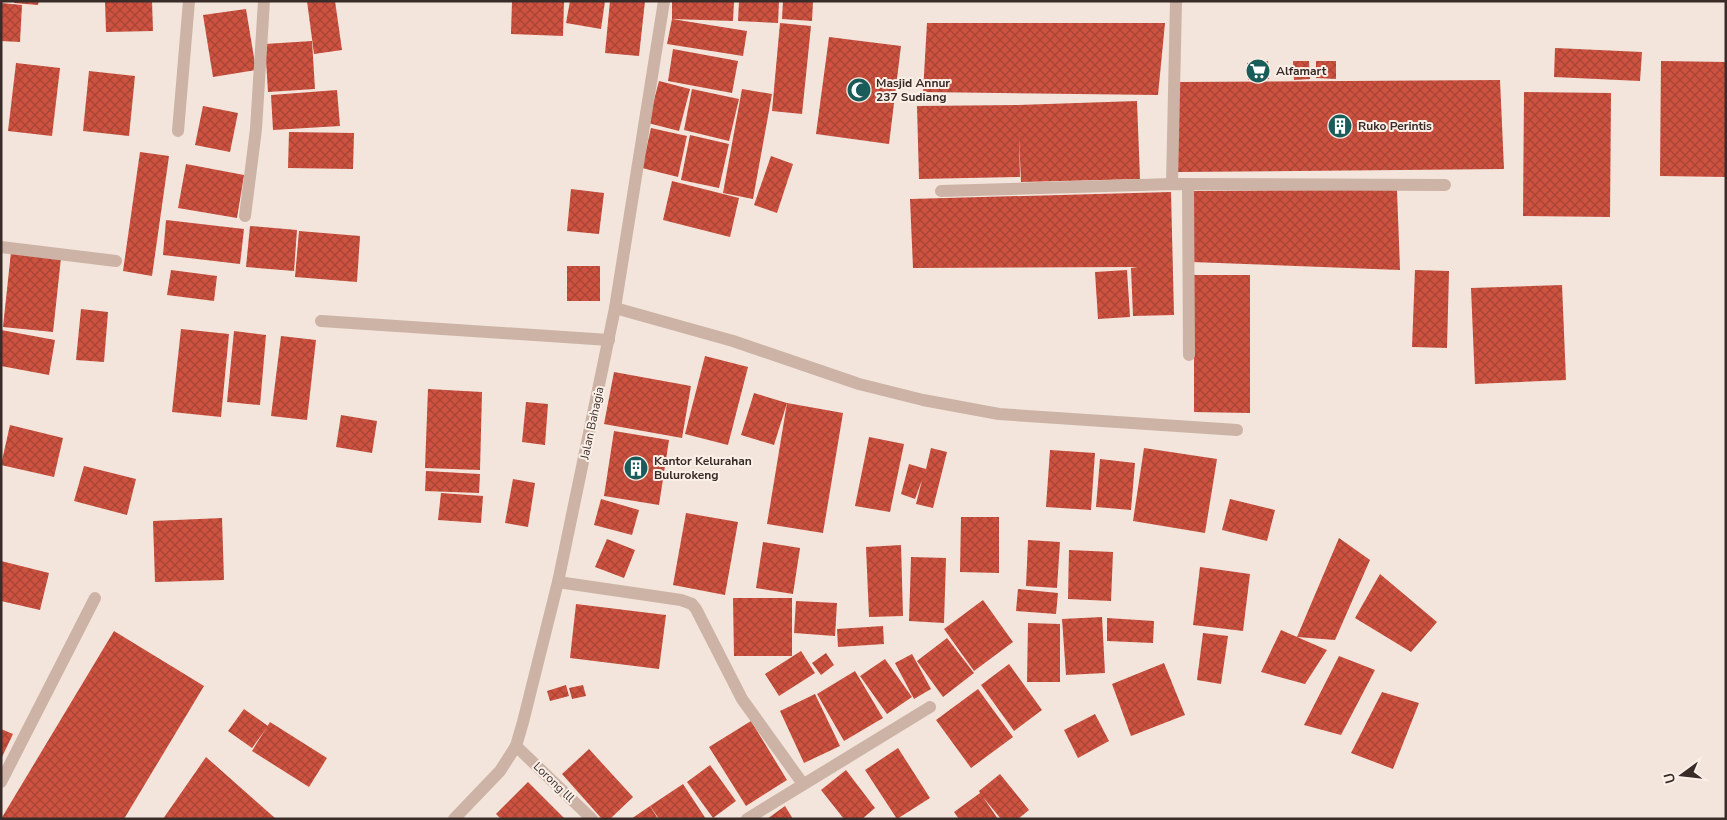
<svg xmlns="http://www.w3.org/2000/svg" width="1727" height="820" font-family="'Nunito Sans',sans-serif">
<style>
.building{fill:url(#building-cross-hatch)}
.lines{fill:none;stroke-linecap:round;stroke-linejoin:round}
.service{stroke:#ccb3a6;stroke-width:12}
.minor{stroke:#ccb3a6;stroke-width:12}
.labels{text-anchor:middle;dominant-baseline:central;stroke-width:4;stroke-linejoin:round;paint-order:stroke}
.poi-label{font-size:12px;font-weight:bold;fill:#382b28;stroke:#fbf0e8;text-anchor:start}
.street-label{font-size:12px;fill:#382b28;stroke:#fbf0e8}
</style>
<defs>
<pattern id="building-cross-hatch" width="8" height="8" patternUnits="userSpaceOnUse" patternTransform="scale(1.25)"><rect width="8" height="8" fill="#cd5240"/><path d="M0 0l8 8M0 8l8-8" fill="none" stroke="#a74436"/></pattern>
</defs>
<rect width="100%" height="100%" fill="#f3e5db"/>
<g class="building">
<polygon points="14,1 39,1 38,5 14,3"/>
<polygon points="105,1 152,1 153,31 106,32"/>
<polygon points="307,1 335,1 342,50 314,54"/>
<polygon points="512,1 564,1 563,36 511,34"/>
<polygon points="570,1 605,1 601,29 566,23"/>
<polygon points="610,1 645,1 639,56 605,53"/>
<polygon points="672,1 734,1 733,21 672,19 747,31 743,56 667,44 672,19"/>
<polygon points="739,1 779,1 778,23 738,21"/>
<polygon points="783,1 813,1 812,21 782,19"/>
<polygon points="1,3 22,5 20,42 1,41"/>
<polygon points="246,9 256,70 213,77 203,15"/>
<polygon points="780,23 811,26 802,114 772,111"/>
<polygon points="927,23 1165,23 1158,95 923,92"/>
<polygon points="829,37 901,46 889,144 816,134"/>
<polygon points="312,41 315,89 268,92 265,44"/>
<polygon points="1555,48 1642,52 1640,81 1554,77"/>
<polygon points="673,49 738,61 732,93 668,81"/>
<polygon points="1268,61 1269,79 1248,80 1247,63"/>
<polygon points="1293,61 1309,61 1310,79 1294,80"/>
<polygon points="1316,61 1336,61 1336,79 1316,78"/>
<polygon points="1661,61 1726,62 1726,177 1660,176"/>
<polygon points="16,63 60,68 52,136 8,131"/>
<polygon points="89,71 135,76 129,136 83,131"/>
<polygon points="1500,80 1504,169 1177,172 1179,82"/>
<polygon points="659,81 690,89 679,131 648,123"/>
<polygon points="692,89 739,99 729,141 684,130"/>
<polygon points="742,89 772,94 753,199 723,193"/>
<polygon points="337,90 340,126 273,130 271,95"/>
<polygon points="1524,92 1611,93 1610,217 1523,216"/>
<polygon points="1137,101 1140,179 1021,182 1019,136 1020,177 919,179 917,106 1018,105"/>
<polygon points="203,106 238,113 230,152 195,145"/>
<polygon points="651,128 687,136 678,177 642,168"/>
<polygon points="289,132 354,133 353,169 288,168"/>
<polygon points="690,135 729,144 719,188 681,180"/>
<polygon points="140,152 169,156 152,276 123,271"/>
<polygon points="771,156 793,164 777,213 754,205"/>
<polygon points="186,164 244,175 237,218 178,208"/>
<polygon points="672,181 739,198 730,237 663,220"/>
<polygon points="571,189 604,193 599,234 567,231"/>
<polygon points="1397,190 1400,270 1192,262 1192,191"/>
<polygon points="1171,192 1174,315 1133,316 1131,268 1138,267 913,268 910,199"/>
<polygon points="166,220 244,229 240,264 163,255"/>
<polygon points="250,226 297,230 294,271 246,267"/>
<polygon points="299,231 360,236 357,282 295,277"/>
<polygon points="11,252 61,258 53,332 3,327"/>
<rect x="567" y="266" width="33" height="35"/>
<polygon points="171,270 217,276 214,301 167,295"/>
<polygon points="1127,270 1130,317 1098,319 1095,272"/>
<polygon points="1415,270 1449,271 1447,348 1412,347"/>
<polygon points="1194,275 1250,275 1250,413 1194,412"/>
<polygon points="1562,285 1566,380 1475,384 1471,288"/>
<polygon points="81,309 108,312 104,362 76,360"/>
<polygon points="181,329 229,334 221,417 172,412"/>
<polygon points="1,330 55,340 49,375 1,366"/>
<polygon points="234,331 266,335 260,405 227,402"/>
<polygon points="281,336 316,340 307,420 271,416"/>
<polygon points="705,356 748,367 728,445 685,434"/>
<polygon points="614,372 691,386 682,438 604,424"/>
<polygon points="428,389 482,392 480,470 425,468"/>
<polygon points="754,393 787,403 774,445 741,435"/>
<polygon points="526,402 548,404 545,445 522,442"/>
<polygon points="787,403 843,413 823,533 767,524"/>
<polygon points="341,415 377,421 372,453 336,447"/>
<polygon points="10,425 63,438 54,477 1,465"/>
<polygon points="614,431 669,440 659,505 604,496"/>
<polygon points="869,437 904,444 890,512 855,506"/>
<polygon points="931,448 947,452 933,508 916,504 922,480 915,499 901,494 909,464 926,469"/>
<polygon points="1144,448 1217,459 1205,533 1133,521"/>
<polygon points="1050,450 1095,453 1091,510 1046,507"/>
<polygon points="1100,459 1135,463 1131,510 1096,507"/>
<polygon points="84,466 136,479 127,515 74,501"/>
<polygon points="426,471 480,474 479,493 425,491"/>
<polygon points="513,479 535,483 528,527 505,523"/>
<polygon points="441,493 483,496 481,523 438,520"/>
<polygon points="601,499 639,510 632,535 594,525"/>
<polygon points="1230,499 1275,510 1267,541 1222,530"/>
<polygon points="686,513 738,522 725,595 673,585"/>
<polygon points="961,517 999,517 999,573 960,572"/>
<polygon points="222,518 224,580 155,582 153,521"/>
<polygon points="1339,538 1370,560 1335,640 1297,637"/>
<polygon points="607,539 635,550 624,578 595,567"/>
<polygon points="1028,540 1060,542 1057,588 1026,586"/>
<polygon points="763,542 800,548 793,594 756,588"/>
<polygon points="901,545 903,616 869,617 866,547"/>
<polygon points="1069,550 1113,552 1111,601 1068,599"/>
<polygon points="911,557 946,558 944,623 909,621"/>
<polygon points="1,561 49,573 40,610 1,601"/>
<polygon points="1200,567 1250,574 1243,631 1193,625"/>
<polygon points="1380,574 1437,622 1411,652 1355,618"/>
<polygon points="1018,589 1058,593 1056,614 1016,611"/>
<polygon points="733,598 792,598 792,656 734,656"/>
<polygon points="983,600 1013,642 974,671 944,629"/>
<polygon points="796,601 837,603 835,636 794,633"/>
<polygon points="576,604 666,615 659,669 570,658"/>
<polygon points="1102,617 1105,673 1066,675 1062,619"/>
<polygon points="1107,618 1154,621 1153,643 1107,641"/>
<polygon points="1028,623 1060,624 1060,682 1027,682"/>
<polygon points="883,626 884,644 838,647 837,629"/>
<polygon points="1281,630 1327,650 1305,684 1261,672"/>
<polygon points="114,631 204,686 124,819 1,819"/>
<polygon points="1203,633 1228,636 1221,684 1197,680"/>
<polygon points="947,638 974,673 943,697 917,661"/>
<polygon points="801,651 815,673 779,696 765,674"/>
<polygon points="826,653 834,665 821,675 812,663"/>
<polygon points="912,654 931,689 914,699 895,663"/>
<polygon points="1339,656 1375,670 1341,735 1304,725"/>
<polygon points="885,659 912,697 887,714 860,676"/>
<polygon points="1164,663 1185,715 1131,736 1112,684"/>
<polygon points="1009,664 1042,710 1014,731 981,685"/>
<polygon points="855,671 883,718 844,741 817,694"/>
<polygon points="566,685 569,696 550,701 547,691"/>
<polygon points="583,685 586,696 572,699 569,688"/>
<polygon points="978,689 1013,737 971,768 936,720"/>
<polygon points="1382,692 1419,703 1393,769 1351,753"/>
<polygon points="815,694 840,746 804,763 780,711"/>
<polygon points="244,709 268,726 252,748 228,731"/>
<polygon points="1095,714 1109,741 1078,758 1064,730"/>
<polygon points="751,721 787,780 746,806 709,747"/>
<polygon points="270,722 327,758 309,787 252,751"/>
<polygon points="1,729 13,734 1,759"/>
<polygon points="898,748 930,798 897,819 865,770"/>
<polygon points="589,749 633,797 610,819 602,819 562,774"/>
<polygon points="206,757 276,819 163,819"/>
<polygon points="710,765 736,801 713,818 687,782"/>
<polygon points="846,770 875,808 862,819 844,819 821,790"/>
<polygon points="1000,774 1029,810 1018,819 1001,819 983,797 998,819 959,819 954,812 980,793 979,791"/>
<polygon points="528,782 565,819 501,819 496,814"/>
<polygon points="683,784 706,819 659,819 650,806"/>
<polygon points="650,806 658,819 631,819"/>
<polygon points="785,806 793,819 767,819"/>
</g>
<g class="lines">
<g class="service">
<polyline points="1172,184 1176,1"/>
<polyline points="1188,185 1189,355"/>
<polyline points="941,191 1172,184 1445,185"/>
<polyline points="1,782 95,598"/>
</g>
<g class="minor">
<polyline points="178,131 189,1"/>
<polyline points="245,216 256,129 264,1"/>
<polyline points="1,247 116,261"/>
<polyline points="615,308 733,341 859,384 923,400 999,414 1237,430"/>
<polyline points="321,321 609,340"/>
<polyline points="558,582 681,600 692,604 696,609 742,699 803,784"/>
<polyline points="516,746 592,819"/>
<polyline points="454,819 500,771 516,746 523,722 558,582 615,308 664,1"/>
<polyline points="747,819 930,707"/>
</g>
</g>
<defs>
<symbol id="supermarket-disc" viewBox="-11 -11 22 22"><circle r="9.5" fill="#1a5c59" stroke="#fbf0e8"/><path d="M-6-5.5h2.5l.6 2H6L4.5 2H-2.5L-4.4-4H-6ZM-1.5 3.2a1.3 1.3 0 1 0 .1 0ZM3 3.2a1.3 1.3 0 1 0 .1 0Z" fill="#fff"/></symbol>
<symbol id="mosque-disc" viewBox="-11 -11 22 22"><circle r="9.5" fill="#1a5c59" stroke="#fbf0e8"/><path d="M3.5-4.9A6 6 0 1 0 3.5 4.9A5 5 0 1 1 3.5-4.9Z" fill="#fff"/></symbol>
<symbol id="building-disc" viewBox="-11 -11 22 22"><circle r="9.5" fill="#1a5c59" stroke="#fbf0e8"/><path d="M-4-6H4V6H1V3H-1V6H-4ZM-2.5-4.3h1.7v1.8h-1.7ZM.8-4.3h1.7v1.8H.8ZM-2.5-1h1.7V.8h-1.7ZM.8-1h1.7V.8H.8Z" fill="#fff"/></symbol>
</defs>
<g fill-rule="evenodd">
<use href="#supermarket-disc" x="1244" y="57" width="28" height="28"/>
<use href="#mosque-disc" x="845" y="76" width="28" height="28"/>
<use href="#building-disc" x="1326" y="112" width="28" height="28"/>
<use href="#building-disc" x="622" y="454" width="28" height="28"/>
</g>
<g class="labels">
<g class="poi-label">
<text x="1276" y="71">Alfamart</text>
<text x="876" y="83">Masjid Annur<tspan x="876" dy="14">237 Sudiang</tspan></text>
<text x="1358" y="126">Ruko Perintis</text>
<text x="654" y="461">Kantor Kelurahan<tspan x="654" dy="14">Bulurokeng</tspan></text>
</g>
<g class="street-label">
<text transform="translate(592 423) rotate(-78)">Jalan Bahagia</text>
<text transform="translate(554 782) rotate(44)">Lorong lll</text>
</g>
</g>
<rect width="1727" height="820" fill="none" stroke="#382b28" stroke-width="5"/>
<g transform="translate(1682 775) rotate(255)" stroke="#fbf0e8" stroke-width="4" paint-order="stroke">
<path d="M0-4L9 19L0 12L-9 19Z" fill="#382b28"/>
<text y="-8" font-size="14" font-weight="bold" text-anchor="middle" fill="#382b28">U</text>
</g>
</svg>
